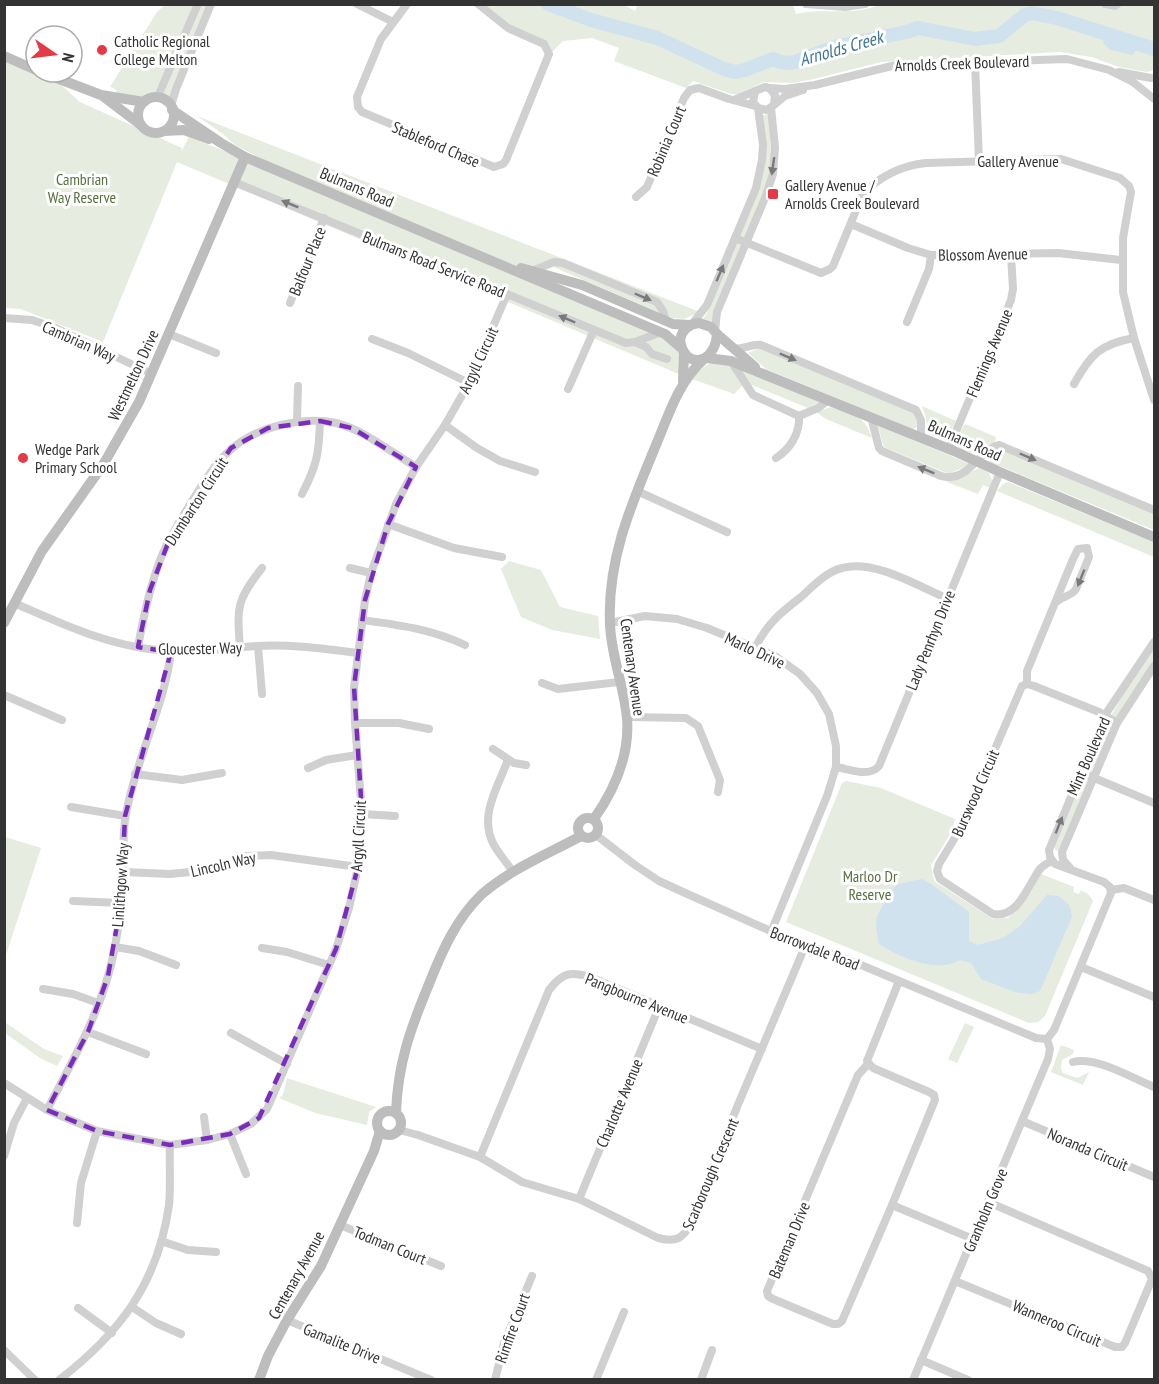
<svg xmlns="http://www.w3.org/2000/svg" width="1159" height="1384" font-family="'PT Sans Narrow',sans-serif">
<style>
.green{fill:#e6ecdf}
.water{fill:#cfe2ee}
.lines{fill:none;stroke-linecap:round;stroke-linejoin:round}
.river{stroke:#cfe2ee;stroke-width:14}
.street{stroke:#d0d0d0;stroke-width:8}
.secondary{stroke:#bdbdbd;stroke-width:10}
.oneway{fill:#7a7a7a}
.marked{fill:none;stroke:#7b2cbf;stroke-width:4.5;stroke-dasharray:12 8;stroke-linejoin:round}
.poi-dot{fill:#e63946;stroke:#fff;stroke-width:2}
.labels{text-anchor:middle;dominant-baseline:central;stroke-width:6;stroke-linejoin:round;paint-order:stroke}
.poi-label{font-size:16px;fill:#333;stroke:#fff;text-anchor:start}
.street-label{font-size:16px;fill:#333;stroke:#fff}
.park-label{font-size:16px;fill:#56703f;stroke:#fff}
.water-label{font-size:18px;font-style:italic;fill:#3f7597;stroke:#fff}
</style>
<rect width="100%" height="100%" fill="#fff"/>
<g class="green">
<path d="M623,4L635,11L638,4H793L796,14C825,7 853,17 881,4H1095C1105,8 1115,14 1123,5H1154V67L1153,70L1147,72L1119,67L1091,57L1060,52L881,62L814,79L793,83L764,82L738,94H731L693,81L686,88L614,61L619,48L592,38L563,41L552,52L549,45L507,25L482,5Z"/>
<polygon points="165,5 195,5 155,92 136,103 121,101 115,89 110,87 157,12"/>
<polygon points="201,5 208,5 172,90 167,107 156,100"/>
<polygon points="5,62 60,84 80,102 182,148 181,152 189,137 317,187 235,145 223,134 197,116 700,312 684,319 672,318 542,262 531,271 661,334 689,361 681,375 177,162 103,342 21,309 5,308"/>
<polygon points="770,114 771,166 768,182 713,326 701,321 706,315 754,202 762,176 757,116"/>
<polygon points="757,349 762,349 914,412 919,422 917,427 912,429 766,369 748,353"/>
<path d="M723,360L819,402L808,408L752,385L742,386L734,394L692,379C701,367 707,363 723,360Z"/>
<polygon points="922,406 956,421 948,436 942,440 927,433 926,418"/>
<path d="M831,407C853,415 864,414 872,438L826,419L816,412Z"/>
<polygon points="965,424 996,437 995,443 976,454 961,450 958,446 959,434"/>
<polygon points="877,425 970,464 949,474 884,447"/>
<polygon points="1000,448 1154,512 1154,530 990,462 987,455 993,450"/>
<polygon points="979,468 989,473 992,480 990,488 983,485 978,494 947,482"/>
<polygon points="1008,482 1154,542 1154,557 997,491 1003,484"/>
<polygon points="509,561 541,570 560,607 598,616 600,639 552,630 521,617 501,569"/>
<polygon points="1154,647 1154,661 1134,690 1059,850 1056,851 1054,846 1104,728 1124,693"/>
<polygon points="846,781 881,788 955,819 951,833 931,865 934,881 993,919 1008,918 1031,892 1041,874 1074,887 1073,892 1079,894 1081,890 1089,895 1093,901 1045,1016 1038,1022 1029,1023 786,922 842,783"/>
<polygon points="5,837 41,848 5,958 4,837"/>
<polygon points="4,1019 6,1023 44,1049 63,1056 57,1066 40,1058 5,1033"/>
<polygon points="965,1023 974,1027 957,1063 948,1059"/>
<polygon points="1061,1045 1074,1050 1073,1054 1062,1060 1061,1069 1063,1073 1077,1078 1089,1072 1083,1085 1051,1072"/>
<polygon points="287,1078 376,1107 369,1112 367,1125 315,1113 279,1098 283,1095"/>
</g>
<g class="water">
<path d="M1107,34C1117,34 1128,38 1136,45L1135,53L1132,55L1111,50L1103,43Z"/>
<path d="M922,879L931,884L969,912V941L978,945L1003,938L1020,926L1047,895L1059,896L1070,906L1072,917L1040,991L1031,994L1015,992L981,979L971,963L960,960C937,974 899,957 879,944L876,927L877,916L891,890L898,884Z"/>
</g>
<g class="lines">
<polyline class="river" points="548,4 591,20 657,38 724,69 735,72 745,70 773,59 780,62 792,63 834,47 906,32 918,28 975,39 999,36 1025,15 1032,13 1057,18 1154,49"/>
<g class="street">
<polyline points="357,4 393,22"/>
<polyline points="407,4 381,39 357,97 358,107 362,112 494,167 503,164 506,160 549,54 544,44 508,28 478,4"/>
<polyline points="806,4 845,7 865,4"/>
<polyline points="1105,4 1115,6 1118,4"/>
<polyline points="975,62 979,161"/>
<polyline points="1119,72 1151,78"/>
<polyline points="769,88 785,89 815,85 896,65 1067,59 1109,70 1133,82 1154,99"/>
<polyline points="157,98 198,4"/>
<polyline points="736,99 765,87 769,88 775,95 774,105 767,110 758,108 753,102 755,91"/>
<polyline points="774,105 785,96 803,90"/>
<polyline points="171,106 176,89 211,4"/>
<polyline points="234,182 626,343 635,342 661,332"/>
<polyline points="636,197 647,187 684,98 690,90 699,88 729,99 755,106"/>
<polyline points="851,224 908,248 931,255 1058,253 1121,260"/>
<path d="M735,238L821,273L830,269L833,266L862,196C877,177 903,165 926,163L1061,159L1120,178L1129,186L1131,192L1123,238V292L1134,338L1154,400"/>
<polyline points="532,271 554,262 563,263 657,302 663,311 666,321"/>
<polyline points="290,303 324,218"/>
<polyline points="4,318 32,320 56,328 152,374"/>
<polyline points="907,322 929,269 931,255"/>
<polyline points="692,324 707,305 756,188 762,160 763,145 758,108"/>
<polyline points="715,331 717,312 765,198 773,174 775,147 771,108"/>
<polyline points="169,334 216,353"/>
<polyline points="372,339 408,353 469,383"/>
<polyline points="635,342 646,347 652,354 667,359"/>
<path d="M733,348C743,351 751,343 761,345L916,410L921,420V437"/>
<polyline points="731,361 753,395 799,416 818,408 827,401"/>
<path d="M1074,384C1090,355 1100,344 1134,338"/>
<polyline points="568,389 594,330"/>
<path d="M871,417L879,448L882,451L941,476C968,484 978,450 999,445L1154,510"/>
<polyline points="297,421 298,386"/>
<polyline points="445,425 477,448 500,461 535,472"/>
<polyline points="949,448 1011,300 1013,289 1011,255"/>
<path d="M776,458C790,449 800,434 799,416"/>
<polyline points="637,491 727,532"/>
<path d="M302,494C317,465 319,454 320,421"/>
<polyline points="388,524 454,548 502,557"/>
<polyline points="350,568 371,573"/>
<path d="M14,603C60,623 106,645 157,650C191,654 223,648 257,646C290,644 325,649 358,653"/>
<path d="M362,620C399,625 431,629 465,645"/>
<polyline points="610,623 645,616 677,619 707,628 775,656 800,674 817,693 829,714 836,746 836,767 827,796 771,932"/>
<polyline points="258,646 262,694"/>
<path d="M138,647C143,619 149,590 159,563C166,543 178,524 189,506C215,464 230,437 281,425C299,421 318,419 336,423C364,430 391,452 416,467"/>
<path d="M240,648C237,607 236,601 262,568"/>
<path d="M755,648C767,624 780,613 801,597C813,586 826,572 842,568C874,559 918,586 948,599"/>
<polyline points="542,683 558,689 619,682"/>
<path d="M1027,684V671L1073,559L1078,549L1087,548L1089,557L1076,589C1071,597 1061,596 1055,603"/>
<polyline points="4,695 62,720"/>
<polyline points="627,717 686,718 698,726 720,780 718,792"/>
<polyline points="355,723 399,723 429,729"/>
<polyline points="493,749 514,763 526,765"/>
<path d="M508,760C498,786 478,817 494,845C499,854 507,863 513,872"/>
<path d="M836,767C849,769 869,778 879,766L1000,472"/>
<polyline points="308,768 326,760 357,755"/>
<polyline points="1080,772 1154,803"/>
<polyline points="135,774 182,780 222,773"/>
<polyline points="71,807 125,816"/>
<polyline points="362,814 395,816"/>
<polyline points="596,835 635,865 659,881 683,892 784,937 849,960 1036,1038 1047,1039"/>
<path d="M1052,861C1048,863 1043,865 1040,869C1028,885 1018,919 993,914L940,879L937,871L939,864L962,826L1022,686L1027,684L1034,686L1099,712L1117,723"/>
<polyline points="1070,868 1063,860 1062,852 1117,723 1154,666"/>
<polyline points="123,872 170,874 200,871 246,856 271,855 358,867"/>
<polyline points="1111,890 1124,888 1154,900"/>
<polyline points="73,901 121,903"/>
<polyline points="115,947 139,951 176,965"/>
<polyline points="262,948 287,952 329,965"/>
<polyline points="1081,967 1154,997"/>
<polyline points="899,981 867,1061 873,1068 929,1092 934,1095 935,1100 892,1205 973,1239"/>
<polyline points="43,989 73,994 98,1003"/>
<polyline points="88,1032 146,1054"/>
<polyline points="231,1033 287,1064"/>
<polyline points="1047,1039 1054,1030 1111,893 1110,887 1104,882 1055,864 1050,857 1049,850 1105,715 1154,642"/>
<path d="M1073,1062C1096,1056 1132,1078 1154,1087"/>
<polyline points="868,1064 858,1075 767,1291 768,1296 773,1299 833,1324 838,1324 842,1321 892,1205"/>
<polyline points="4,1083 47,1110 97,1131 170,1145 207,1140 230,1134 251,1124 267,1109 336,949 349,908 358,867 362,814 355,723 354,687 365,600 371,573 396,504 416,467 445,425 469,383 507,294"/>
<path d="M47,1110C74,1058 105,1005 115,946C120,922 122,898 123,874C124,854 122,834 126,814C136,758 164,708 171,652"/>
<polyline points="204,1117 207,1140"/>
<polyline points="1022,1121 1154,1177"/>
<path d="M399,1130L418,1135L480,1157L522,1182L579,1199L658,1238C678,1243 682,1238 693,1222L737,1107L806,944"/>
<polyline points="230,1134 246,1174"/>
<polyline points="4,1156 14,1123 27,1098"/>
<path d="M480,1157L549,990C562,973 570,971 590,977L762,1049"/>
<polyline points="579,1199 659,1007"/>
<polyline points="77,1223 81,1183 97,1131"/>
<polyline points="340,1225 441,1266"/>
<polyline points="161,1241 188,1250 216,1252"/>
<polyline points="955,1281 1115,1347 1122,1347 1125,1343 1152,1279 1148,1271 988,1202"/>
<polyline points="132,1307 156,1323 181,1334"/>
<polyline points="78,1308 112,1333"/>
<polyline points="287,1320 431,1380"/>
<polyline points="4,1350 35,1380"/>
<polyline points="921,1360 968,1380"/>
<path d="M59,1380C120,1333 158,1283 169,1205C171,1186 169,1165 170,1145"/>
<polyline points="495,1380 504,1343 532,1276"/>
<polyline points="596,1380 624,1312"/>
<polyline points="701,1380 712,1350"/>
<polyline points="913,1380 1048,1059 1050,1049 1047,1039"/>
</g>
<g class="secondary">
<polyline points="4,56 36,70"/>
<polyline points="41,72 101,95 144,102"/>
<polyline points="104,97 141,125"/>
<circle cx="156" cy="115" r="18"/>
<polyline points="172,110 221,143 245,157 665,334 680,347"/>
<polyline points="164,131 184,130 209,139"/>
<polyline points="521,268 582,285 673,324 690,325"/>
<path d="M699,323L711,327L717,334C715,365 684,370 680,340C682,330 688,324 699,323Z"/>
<polyline points="717,334 755,367"/>
<polyline points="707,358 731,361 954,451 1000,472 1154,537"/>
<polyline points="683,381 684,353"/>
<polyline points="4,623 42,551 103,465 139,402 245,157"/>
<circle cx="588" cy="828" r="10"/>
<path d="M594,819C615,789 630,756 627,718C624,686 611,656 610,624C607,559 632,503 656,445C669,414 679,381 704,359"/>
<circle cx="389" cy="1123" r="12"/>
<path d="M396,1112C398,1063 410,1030 429,984C442,951 456,919 482,894C511,869 548,854 581,836"/>
<polyline points="259,1380 268,1356 287,1320 321,1266 374,1151 380,1131"/>
</g>
</g>
<defs><path id="oneway-solid" d="M-6-.8H1V-3.2L6.5 0L1 3.2V.8H-6Z" transform="scale(1.5)"/></defs>
<g class="oneway">
<use href="#oneway-solid" transform="translate(773 166) rotate(98)"/>
<use href="#oneway-solid" transform="translate(290 204) rotate(-158)"/>
<use href="#oneway-solid" transform="translate(720 273) rotate(-67)"/>
<use href="#oneway-solid" transform="translate(643 297) rotate(23)"/>
<use href="#oneway-solid" transform="translate(567 319) rotate(-157)"/>
<use href="#oneway-solid" transform="translate(788 357) rotate(23)"/>
<use href="#oneway-solid" transform="translate(1028 457) rotate(23)"/>
<use href="#oneway-solid" transform="translate(926 470) rotate(-158)"/>
<use href="#oneway-solid" transform="translate(1081 578) rotate(112)"/>
<use href="#oneway-solid" transform="translate(1059 825) rotate(-68)"/>
</g>
<path class="marked" d="M320,421L352,428L416,467L388,524L365,600L354,687L362,814L358,867L336,949L259,1118L230,1134L170,1145L97,1131L47,1110L88,1032L108,976L121,903L125,816L171,652L138,647L150,590L170,538L231,448L268,428Z"/>
<g class="poi-dot">
<circle cx="102" cy="50" r="6"/>
<rect x="767" y="188" width="12" height="12" rx="3"/>
<circle cx="23" cy="458" r="6"/>
</g>
<g class="labels">
<g class="poi-label">
<text x="114" y="41">Catholic Regional<tspan x="114" dy="18">College Melton</tspan></text>
<text x="785" y="185">Gallery Avenue /<tspan x="785" dy="18">Arnolds Creek Boulevard</tspan></text>
<text x="35" y="449">Wedge Park<tspan x="35" dy="18">Primary School</tspan></text>
</g>
<g class="street-label">
<text transform="translate(962 63) rotate(-2)">Arnolds Creek Boulevard</text>
<text transform="translate(666 141) rotate(-67)">Robinia Court</text>
<text transform="translate(436 144) rotate(23)">Stableford Chase</text>
<text x="1018" y="161">Gallery Avenue</text>
<text transform="translate(357 187) rotate(23)">Bulmans Road</text>
<text transform="translate(983 254) rotate(-1)">Blossom Avenue</text>
<text transform="translate(307 261) rotate(-68)">Balfour Place</text>
<text transform="translate(434 264) rotate(22)">Bulmans Road Service Road</text>
<text transform="translate(79 341) rotate(24)">Cambrian Way</text>
<text transform="translate(989 353) rotate(-67)">Flemings Avenue</text>
<text transform="translate(478 360) rotate(-65)">Argyll Circuit</text>
<text transform="translate(133 375) rotate(-65)">Westmelton Drive</text>
<text transform="translate(965 440) rotate(24)">Bulmans Road</text>
<text transform="translate(196 501) rotate(-57)">Dumbarton Circuit</text>
<text transform="translate(930 640) rotate(-68)">Lady Penrhyn Drive</text>
<text transform="translate(200 648) rotate(-1)">Gloucester Way</text>
<text transform="translate(755 650) rotate(25)">Marlo Drive</text>
<text transform="translate(633 667) rotate(82)">Centenary Avenue</text>
<text transform="translate(1088 756) rotate(-66)">Mint Boulevard</text>
<text transform="translate(975 793) rotate(-66)">Burswood Circuit</text>
<text transform="translate(358 836) rotate(-87)">Argyll Circuit</text>
<text transform="translate(223 864) rotate(-13)">Lincoln Way</text>
<text transform="translate(120 885) rotate(-86)">Linlithgow Way</text>
<text transform="translate(815 948) rotate(21)">Borrowdale Road</text>
<text transform="translate(637 998) rotate(22)">Pangbourne Avenue</text>
<text transform="translate(619 1103) rotate(-67)">Charlotte Avenue</text>
<text transform="translate(1088 1149) rotate(23)">Noranda Circuit</text>
<text transform="translate(710 1174) rotate(-67)">Scarborough Crescent</text>
<text transform="translate(985 1210) rotate(-67)">Granholm Grove</text>
<text transform="translate(789 1240) rotate(-67)">Bateman Drive</text>
<text transform="translate(390 1245) rotate(22)">Todman Court</text>
<text transform="translate(296 1275) rotate(-61)">Centenary Avenue</text>
<text transform="translate(1057 1323) rotate(23)">Wanneroo Circuit</text>
<text transform="translate(512 1328) rotate(-70)">Rimfire Court</text>
<text transform="translate(342 1343) rotate(22)">Gamalite Drive</text>
</g>
<g class="park-label">
<text x="82" y="179">Cambrian<tspan x="82" dy="18">Way Reserve</tspan></text>
<text x="870" y="876">Marloo Dr<tspan x="870" dy="18">Reserve</tspan></text>
</g>
<g class="water-label">
<text transform="translate(841 48) rotate(-16)">Arnolds Creek</text>
</g>
</g>
<rect width="1159" height="1384" fill="none" stroke="#333333" stroke-width="12"/>
<g transform="translate(54 54) rotate(104)"><circle r="28" fill="#ffffff" stroke="#adadad" stroke-width="1.5"/>
<path d="M0-4.5L10 22L0 15L-10 22Z" fill="#e63946"/>
<text y="-9" font-size="16" font-weight="bold" text-anchor="middle" fill="#333333">N</text>
</g>
</svg>
